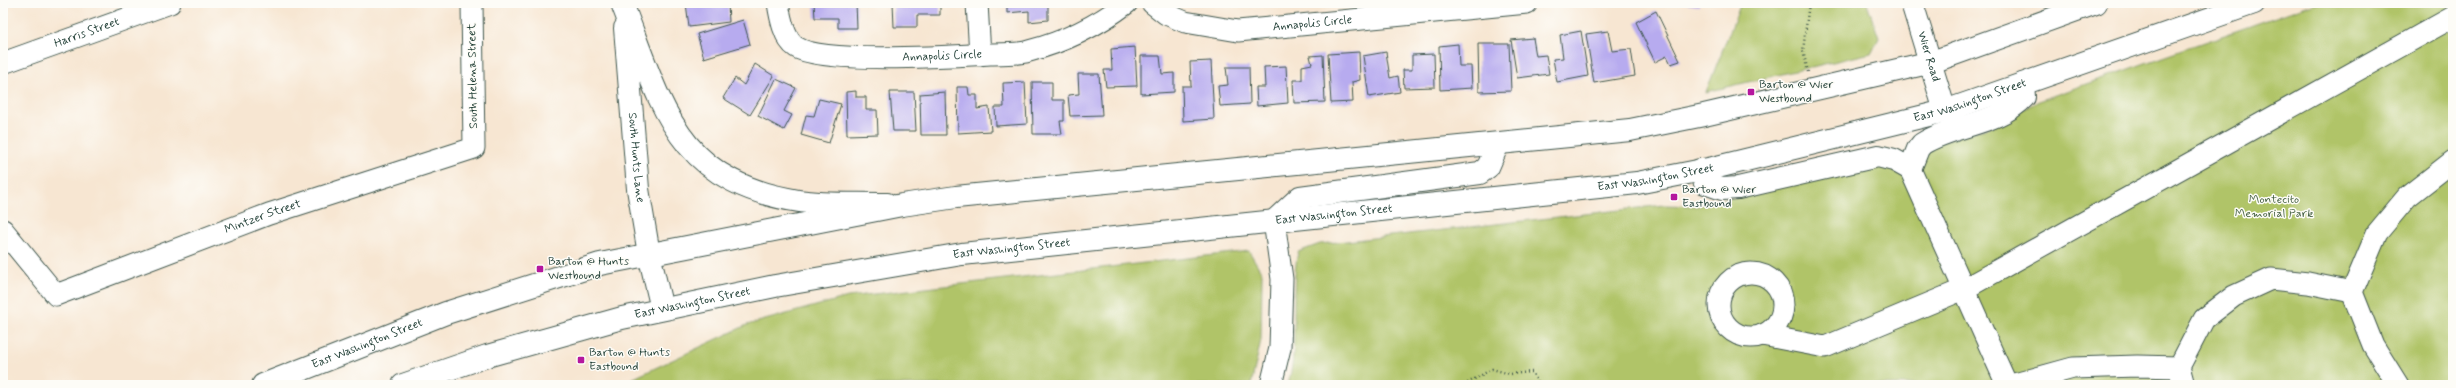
<svg xmlns="http://www.w3.org/2000/svg" width="2456" height="388" font-family="Mynerve,sans-serif">
<style>
.green{fill:#b0c468;stroke:#68804e}
.building{fill:#b7abef}
.lines{fill:none;stroke-linecap:round;stroke-linejoin:round}
.street-casing{stroke:#3f564c;stroke-width:23}
.secondary-casing{stroke:#3f564c;stroke-width:24}
.primary-casing{stroke:#3f564c;stroke-width:24}
.path{stroke:#3f564c;stroke-width:2.5;stroke-dasharray:1 3;stroke-linecap:butt}
.street{stroke:#fff;stroke-width:21}
.secondary{stroke:#fff;stroke-width:22}
.primary{stroke:#fff;stroke-width:22}
.poi-dot{fill:#b5179e;stroke:#fdfcf7;stroke-width:1.5}
.labels{text-anchor:middle;dominant-baseline:central;stroke-width:3;stroke-linejoin:round;paint-order:stroke}
.street-label{font-size:12px;fill:#1f3d34;stroke:#fdfcf7}
.poi-label{font-size:12px;fill:#1f3d34;stroke:#fdfcf7;text-anchor:start}
.park-label{font-size:12px;fill:#435f41;stroke:#fdfcf7}
</style>
<rect width="100%" height="100%" fill="#fdfcf7"/>
<filter id="ink" filterUnits="userSpaceOnUse"><feTurbulence type="fractalNoise" baseFrequency=".025" numOctaves="2"/><feDisplacementMap in="SourceGraphic" scale="8" xChannelSelector="R" yChannelSelector="G"/><feConvolveMatrix kernelMatrix="1 2 1 2 8 2 1 2 1" color-interpolation-filters="sRGB"/></filter>
<filter id="wash" filterUnits="userSpaceOnUse"><feTurbulence type="fractalNoise" baseFrequency=".012" numOctaves="4" result="noise"/><feDisplacementMap in="SourceGraphic" scale="16" xChannelSelector="R" yChannelSelector="G"/><feGaussianBlur stdDeviation="0.9" result="paint"/><feColorMatrix in="noise" values="0 0 0 0 0 0 0 0 0 0 0 0 0 0 0 0 0 1.4 0 .05"/><feComposite in="paint" operator="in"/></filter>
<g filter="url(#wash)">
<rect width="100%" height="100%" fill="#f7e6d2"/>
<g class="green">
<polygon points="1741,3 1867,3 1879,38 1871,53 1706,92"/>
<path d="M2315,3H2453V385H1288C1300,342 1289,296 1298,252L1320,244L1664,205L1698,206L1871,164L1988,127L2041,100Z"/>
<polygon points="1249,251 1262,273 1261,340 1251,385 619,385 747,325 848,297"/>
</g>
<g id="blocks">
<g class="building">
<polygon points="686,3 728,3 729,22 689,27"/>
<polygon points="814,3 856,3 857,28 838,28 838,18 815,18"/>
<polygon points="893,3 940,3 940,15 917,15 917,27 894,27"/>
<polygon points="1007,3 1048,3 1048,20 1029,22 1029,11 1007,13"/>
<polygon points="1677,3 1699,3 1699,6"/>
<polygon points="1656,11 1680,61 1671,64 1667,56 1655,62 1636,22"/>
<polygon points="743,20 750,44 704,58 697,34"/>
<polygon points="1581,31 1588,76 1557,82 1553,59 1563,58 1560,35"/>
<polygon points="1608,31 1612,51 1631,49 1635,76 1594,83 1586,34"/>
<polygon points="1533,38 1536,56 1546,55 1549,74 1517,78 1511,40"/>
<polygon points="1458,44 1459,66 1471,66 1472,88 1440,90 1439,46"/>
<polygon points="1478,44 1509,44 1511,91 1479,92"/>
<polygon points="1135,47 1137,86 1106,87 1104,70 1112,70 1111,49"/>
<polygon points="1359,52 1360,80 1352,82 1353,102 1331,103 1328,54"/>
<polygon points="1386,52 1390,78 1398,76 1400,92 1369,97 1363,56"/>
<polygon points="1434,54 1435,87 1404,88 1403,70 1412,70 1412,55"/>
<polygon points="1323,55 1325,102 1294,103 1293,80 1302,80 1302,66 1312,64 1310,56"/>
<polygon points="1141,56 1160,56 1162,74 1174,73 1174,92 1141,94"/>
<polygon points="1211,61 1214,119 1183,121 1182,86 1191,86 1190,62"/>
<polygon points="755,64 774,76 750,115 723,98 735,78 744,85"/>
<polygon points="1286,66 1288,103 1257,106 1256,87 1265,87 1264,67"/>
<polygon points="1226,67 1249,67 1250,104 1220,106 1218,86 1228,85"/>
<polygon points="1078,74 1099,74 1102,115 1070,116 1068,95 1079,94"/>
<polygon points="776,79 796,88 784,111 792,115 784,130 758,116"/>
<polygon points="1025,82 1027,124 996,126 995,107 1004,107 1003,83"/>
<polygon points="1032,82 1052,82 1052,100 1064,100 1064,121 1060,121 1062,134 1033,134"/>
<polygon points="957,87 968,87 969,95 977,95 977,109 989,107 991,131 958,133"/>
<polygon points="856,91 856,97 866,97 866,110 877,110 878,134 847,135 846,92"/>
<polygon points="890,92 914,92 916,131 893,131"/>
<polygon points="945,92 946,135 921,135 920,94"/>
<polygon points="819,99 841,104 829,143 801,135 806,115 814,116"/>
</g>
</g>
</g>
<g filter="url(#ink)">
<use href="#blocks" fill-opacity="0" stroke="#3f564c" stroke-width="1"/>
<g class="lines">
<defs>
<g id="street">
<path id="s1" d="M778,3C780,16 784,39 796,47C821,64 954,56 990,54C1002,53 1017,55 1029,51C1064,42 1098,25 1127,3"/>
<polyline points="977,3 980,55"/>
<path id="s2" d="M1152,3L1166,14L1185,22L1238,31L1527,3"/>
<path id="s3" d="M3,63L170,3"/>
<polyline points="1910,169 2007,385"/>
<path id="s4" d="M3,230L56,295L269,214L474,148L472,3"/>
<circle cx="1751" cy="305" r="32"/>
<polyline points="1762,335 1825,347 1964,289 2453,17"/>
<polyline points="1271,385 1280,348 1282,279 1274,221"/>
<polyline points="2011,385 2073,368 2137,366 2179,367"/>
<polyline points="2184,385 2179,367 2204,319 2234,296 2271,279 2308,283 2352,292"/>
<polyline points="2398,385 2373,345 2352,292 2377,233 2407,197 2453,161"/>
</g>
<g id="secondary">
<path id="s5" d="M1912,3L1945,111"/>
<path d="M623,6C662,106 676,182 799,201C826,205 859,203 887,204"/>
<path id="s6" d="M625,28L638,189L649,254L662,309"/>
</g>
<g id="primary">
<path d="M1700,170L1705,183L1722,189L1738,188L1878,156L1894,160L1910,169L1918,149L1922,144C1953,124 1998,125 2024,97L2023,84"/>
<polyline points="1274,221 1300,197 1480,173 1488,167 1498,144"/>
<path id="s7" d="M263,385L446,313L600,264L902,205L956,197L1630,130L1704,115L1932,62L2096,3"/>
<path id="s8" d="M403,385L487,356L622,318L775,286L962,254L1637,183L1713,168L1945,111L2254,3"/>
</g>
</defs>
<use href="#street" class="street-casing"/>
<use href="#secondary" class="secondary-casing"/>
<use href="#primary" class="primary-casing"/>
<g class="path">
<polyline points="1808,72 1803,51 1809,3"/>
<polyline points="1464,385 1492,369 1510,374 1532,372 1539,385"/>
</g>
<use href="#street" class="street"/>
<use href="#secondary" class="secondary"/>
<use href="#primary" class="primary"/>
</g>
</g>
<g class="poi-dot">
<rect x="1747" y="88" width="8" height="8" rx="2"/>
<rect x="1670" y="193" width="8" height="8" rx="2"/>
<rect x="536" y="265" width="8" height="8" rx="2"/>
<rect x="577" y="356" width="8" height="8" rx="2"/>
</g>
<g class="labels">
<g class="street-label">
<text stroke="none"><textPath href="#s2" startOffset="167">Annapolis Circle</textPath></text>
<text stroke="none"><textPath href="#s3" startOffset="89">Harris Street</textPath></text>
<text stroke="none"><textPath href="#s1" startOffset="196">Annapolis Circle</textPath></text>
<text stroke="none"><textPath href="#s5" startOffset="56">Wier Road</textPath></text>
<text transform="translate(473 76) rotate(-91)">South Helena Street</text>
<text stroke="none"><textPath href="#s8" startOffset="1597">East Washington Street</textPath></text>
<text stroke="none"><textPath href="#s6" startOffset="130">South Hunts Lane</textPath></text>
<text stroke="none"><textPath href="#s8" startOffset="1273">East Washington Street</textPath></text>
<text stroke="none"><textPath href="#s8" startOffset="949">East Washington Street</textPath></text>
<text stroke="none"><textPath href="#s4" startOffset="305">Mintzer Street</textPath></text>
<text stroke="none"><textPath href="#s8" startOffset="625">East Washington Street</textPath></text>
<text stroke="none"><textPath href="#s8" startOffset="301">East Washington Street</textPath></text>
<text stroke="none"><textPath href="#s7" startOffset="112">East Washington Street</textPath></text>
</g>
<g class="poi-label">
<text x="1759" y="85">Barton @ Wier<tspan x="1759" dy="14">Westbound</tspan></text>
<text x="1682" y="190">Barton @ Wier<tspan x="1682" dy="14">Eastbound</tspan></text>
<text x="548" y="262">Barton @ Hunts<tspan x="548" dy="14">Westbound</tspan></text>
<text x="589" y="353">Barton @ Hunts<tspan x="589" dy="14">Eastbound</tspan></text>
</g>
<g class="park-label">
<text x="2274" y="200">Montecito<tspan x="2274" dy="14">Memorial Park</tspan></text>
</g>
</g>
<rect width="2456" height="388" fill="none" stroke="#fdfcf7" stroke-width="16"/>
</svg>
